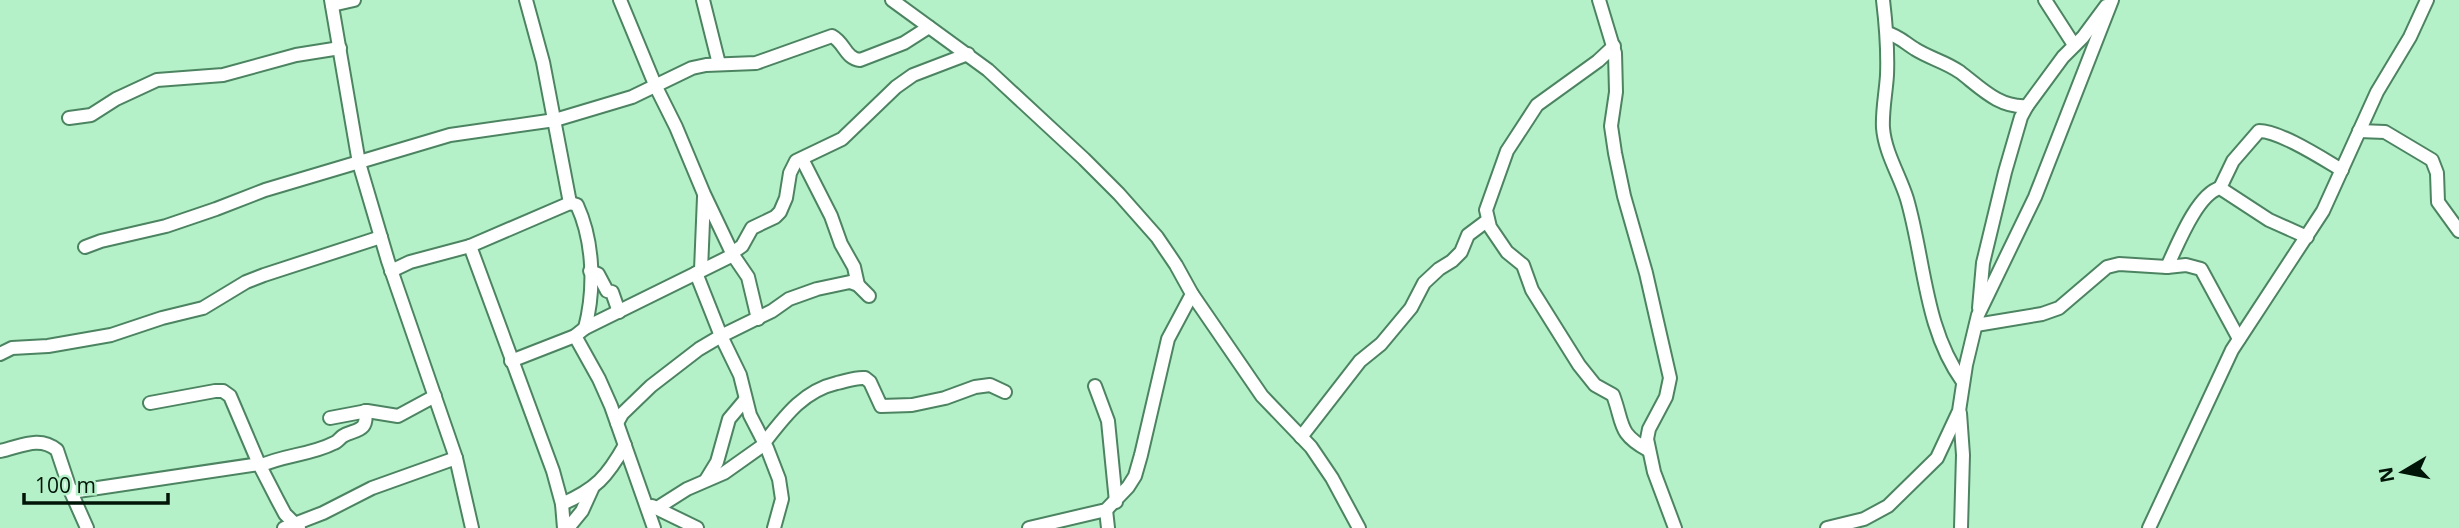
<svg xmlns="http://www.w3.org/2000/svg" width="2459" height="528" font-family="'Open Sans',sans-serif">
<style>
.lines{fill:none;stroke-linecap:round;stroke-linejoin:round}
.minor-casing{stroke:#4c8461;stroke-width:16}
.minor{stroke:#fff;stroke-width:12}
</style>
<rect width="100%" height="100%" fill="#b4f0c8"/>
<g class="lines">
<defs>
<g id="minor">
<polyline points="331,0 359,163 388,261 456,458 472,528"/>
<polyline points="620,0 656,87 676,127 704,194 733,255 748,277 758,319"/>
<polyline points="703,0 719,64"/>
<polyline points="892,0 988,70 1084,159 1119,194 1157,237 1176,265 1192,294 1262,396 1311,447 1332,478 1359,528"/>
<polyline points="1599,0 1615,53 1616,92 1611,126 1615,153 1624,196 1646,273 1670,378 1666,397 1649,429 1647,439 1654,472 1675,528"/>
<path d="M1883,0C1886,25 1888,50 1887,75C1886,92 1882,111 1883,128C1885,153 1900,176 1907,199C1925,261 1924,328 1963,382"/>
<polyline points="2045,0 2074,45"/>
<polyline points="332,5 354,0"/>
<path d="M1887,33C1899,36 1905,43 1915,49C1929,58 1946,62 1960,72C1981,88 1999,108 2027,106"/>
<path d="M1614,46L1598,61L1537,105L1507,151L1486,210L1490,227L1507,252L1523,265L1532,290L1579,365L1595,385L1613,395C1624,424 1617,433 1648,450"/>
<polyline points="69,118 91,115 116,99 157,80 223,75 296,55 340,48"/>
<polyline points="2359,131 2385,132 2432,160 2437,173 2438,202 2459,231"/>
<polyline points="802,159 831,216 841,244 854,267 858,285"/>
<path d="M2220,188L2233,161L2259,131C2280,131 2323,159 2342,170"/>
<path d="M570,203L577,205C594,242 595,290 585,328"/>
<polyline points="470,246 553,471 562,504 564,528"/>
<path d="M85,247L101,241L166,226L216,209L265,190L450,135L555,120L632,97L692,68L706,65L756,63L832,36C845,43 845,58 860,60L904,43L929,27"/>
<polyline points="732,253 742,246 752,228 775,217 780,212 786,198 790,173 796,161 842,139 896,87 913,75 968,54"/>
<path d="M2167,267C2177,246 2197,194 2220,188L2269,220L2307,237"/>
<polyline points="701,270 704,197"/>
<polyline points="391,271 410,262 470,246 570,203 543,62 526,0"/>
<polyline points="590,271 598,274 607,291 612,292 619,312"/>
<polyline points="696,273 721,336 740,375 750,415 767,448 779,479 782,499 774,528"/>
<polyline points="1979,308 1983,263 2005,172 2021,117 2027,106 2063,57 2083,37 2106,6"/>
<polyline points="1976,325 2042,314 2059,308 2107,267 2119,264 2167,267 2186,265 2201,269 2239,339"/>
<polyline points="575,336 599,379 611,406 654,528"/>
<polyline points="0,354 12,348 48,346 111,335 162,318 203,308 246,282 264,275 381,237"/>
<polyline points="511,361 575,336 585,328 733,255"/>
<polyline points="1095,386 1108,421 1116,502"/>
<polyline points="150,403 215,391 223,391 230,396 259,464 277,499 285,514 299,528"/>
<polyline points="1960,413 1963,455 1961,528"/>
<polyline points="330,418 367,411 398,416 435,396"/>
<polyline points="617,423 622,414 651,386 699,349 721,336 772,311 789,299 817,289 850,282 858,285 869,296"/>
<polyline points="1301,437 1360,361 1381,344 1411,308 1424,283 1439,269 1452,261 1461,252 1468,235 1488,220"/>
<path d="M764,443C785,416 803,391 837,383C847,381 855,377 865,378L870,382L881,406L912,405L945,398L975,387L990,385L1005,392"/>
<path d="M0,451C20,447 39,435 57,450L71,492L87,528"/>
<path d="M260,466C283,455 311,455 334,443C337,442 340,438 343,436C354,429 369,433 365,411"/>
<polyline points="706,480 717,462 729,419 745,400"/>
<polyline points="71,492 259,464"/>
<path d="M562,504C596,489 607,477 625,445"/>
<polyline points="652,506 697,528"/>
<polyline points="657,508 687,489 724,473 765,444"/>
<polyline points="1106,510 1108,528"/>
<polyline points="284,528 323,513 372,488 456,458"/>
<polyline points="568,528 582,511 592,489"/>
<polyline points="1029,528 1106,510 1128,487 1135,476 1141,455 1168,339 1192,294"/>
<polyline points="1827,528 1864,519 1888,506 1937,458 1959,411 1966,365 1978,315 2035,197 2112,0"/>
<polyline points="2149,528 2232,350 2323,211 2377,92 2410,37 2427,0"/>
</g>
</defs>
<use href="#minor" class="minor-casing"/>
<use href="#minor" class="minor"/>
</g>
<g transform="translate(2403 472) rotate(260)" stroke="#b4f0c8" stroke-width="5" paint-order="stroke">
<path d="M0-5L12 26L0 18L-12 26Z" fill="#001407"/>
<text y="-10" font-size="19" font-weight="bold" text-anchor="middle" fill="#001407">N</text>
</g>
<path d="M24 493v10h144v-10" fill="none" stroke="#001407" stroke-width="3.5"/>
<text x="35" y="493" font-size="21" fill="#001407" stroke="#b4f0c8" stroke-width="5" paint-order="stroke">100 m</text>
</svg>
